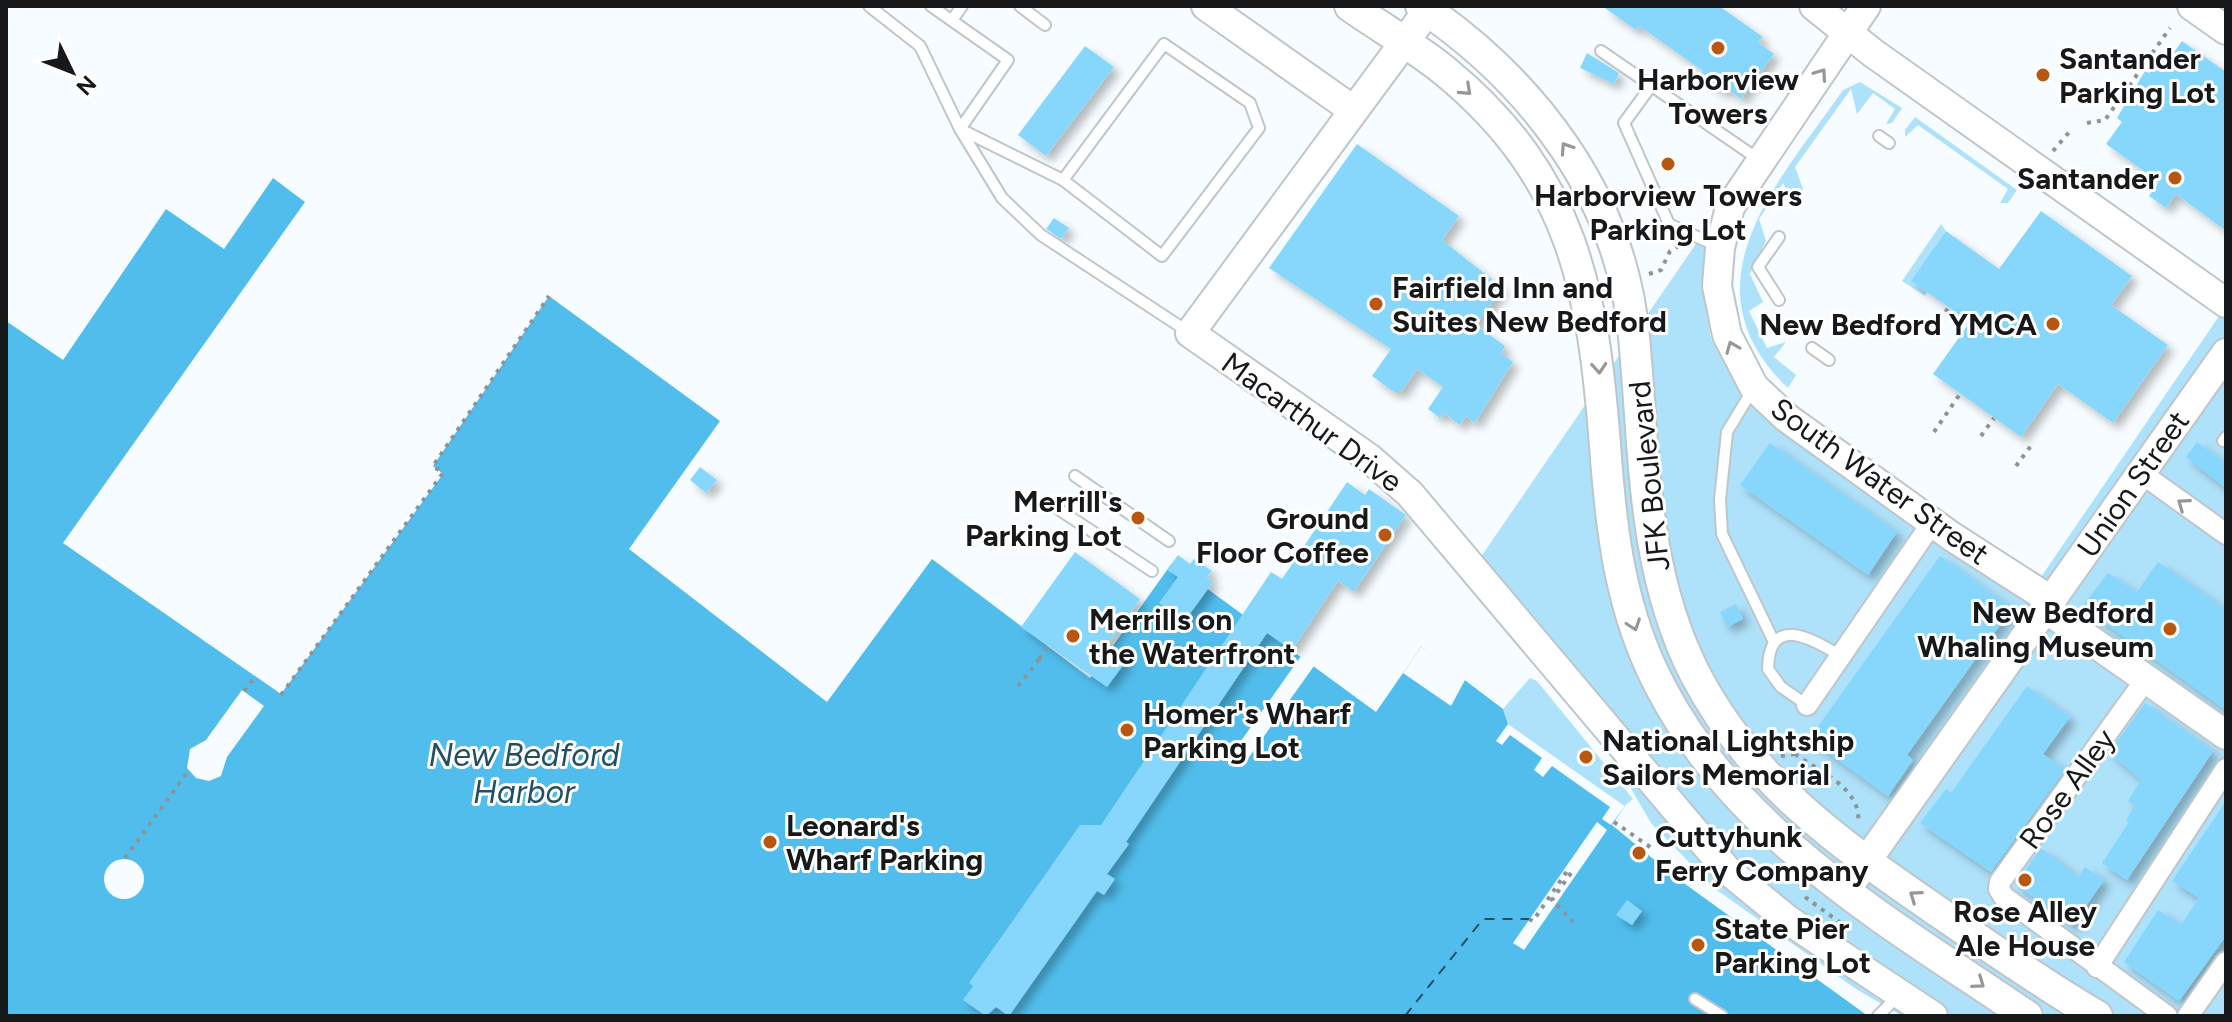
<svg xmlns="http://www.w3.org/2000/svg" width="2232" height="1022" font-family="Figtree,sans-serif">
<style>
.green{fill:#aee1fa}
.water{fill:#51bdec}
.pier{fill:#f6fcff}
.lines{fill:none;stroke-linecap:round;stroke-linejoin:round}
.ferry{stroke:#224f63;stroke-width:2;stroke-dasharray:10 8;stroke-linecap:butt}
.building{fill:#87d7fd;filter:url(#shadow)}
.lane-casing{stroke:#bfc6ca;stroke-width:14}
.street-casing{stroke:#bfc6ca;stroke-width:24}
.secondary-casing{stroke:#bfc6ca;stroke-width:32}
.primary-casing{stroke:#bfc6ca;stroke-width:34}
.path{stroke:#8f9396;stroke-width:4;stroke-dasharray:4 6;stroke-linecap:butt}
.lane{stroke:#fff;stroke-width:10}
.street{stroke:#fff;stroke-width:20}
.secondary{stroke:#fff;stroke-width:28}
.primary{stroke:#fff;stroke-width:30}
.oneway{stroke:#969798}
.poi-dot{fill:#b75710;stroke:#fff;stroke-width:3}
.labels{text-anchor:middle;dominant-baseline:central;stroke-width:6;stroke-linejoin:round;paint-order:stroke}
.poi-label{font-size:30px;font-weight:bold;fill:#16181a;stroke:#fff;text-anchor:start}
.street-label{font-size:30px;fill:#16181a;stroke:#fff}
.water-label{font-size:32px;font-style:italic;fill:#224f63;stroke:#fff}
</style>
<defs>
<filter id="shadow"><feDropShadow dx="6" dy="6" stdDeviation="4" flood-color="#0004"/></filter>
</defs>
<rect width="100%" height="100%" fill="#f6fcff"/>
<g class="green">
<path d="M1860,82L1902,108L1892,123L1886,124L1895,109L1873,93L1857,114L1851,89L1795,167L1803,189L1794,203L1783,183L1759,219L1766,241L1750,274L1763,302L1749,311L1767,348L1786,342L1774,357L1796,375L1788,388C1680,284 1779,182 1843,90Z"/>
<polygon points="1915,117 2017,190 2008,203 2000,203 2008,189 1918,125 1905,137 1905,130"/>
<polygon points="1724,203 1704,298 1711,339 1738,387 1781,428 2024,602 2226,306 2226,1016 1902,1016 1856,989 1714,888 1651,823 1606,746 1465,580"/>
<polygon points="1941,224 1946,231 1912,281 1927,292 1925,296 1902,281"/>
<polygon points="1530,678 1537,681 1633,799 1624,806 1508,724 1503,709"/>
</g>
<polygon class="water" points="273,178 305,202 63,543 281,694 443,474 433,466 549,296 720,421 629,549 827,702 932,559 1090,678 1172,563 1376,712 1421,647 1503,709 1508,724 1625,806 1612,825 1674,876 1868,1016 6,1016 6,321 63,360 166,209 224,249"/>
<g class="pier">
<polygon points="1421,647 1466,678 1451,706 1403,673"/>
<polygon points="1301,656 1314,666 1242,767 1229,758"/>
<polygon points="242,690 264,706 227,757 221,776 209,781 196,778 187,768 190,749 206,740"/>
<polygon points="1508,724 1625,806 1611,825 1602,819 1610,807 1552,766 1543,777 1534,770 1542,758 1510,735 1502,745 1496,741"/>
<polygon points="1597,822 1607,830 1524,950 1513,943"/>
<circle cx="124" cy="879" r="20"/>
</g>
<g class="lines">
<polyline class="ferry" points="1405,1016 1483,919 1529,919"/>
</g>
<g class="building">
<polygon points="1602,6 1719,6 1763,37 1758,42 1774,54 1741,99 1726,88 1723,93 1699,76 1703,71 1639,26 1636,30"/>
<polygon points="2182,41 2226,72 2226,231 2176,194 2166,208 2149,196 2159,182 2106,144 2122,122 2117,118 2145,71 2149,73 2163,53 2170,58"/>
<polygon points="1085,46 1114,67 1046,156 1018,135"/>
<polygon points="1587,53 1619,73 1614,84 1580,68"/>
<polygon points="1357,144 1459,216 1442,240 1503,288 1476,325 1505,346 1501,353 1513,362 1475,423 1466,416 1460,425 1444,413 1440,418 1428,409 1443,387 1417,369 1401,392 1394,392 1372,376 1391,349 1269,268"/>
<polygon points="2041,211 2132,276 2111,305 2168,345 2113,423 2058,384 2021,437 1933,374 1970,322 1911,281 1946,231 1999,269"/>
<polygon points="1054,218 1069,228 1061,239 1046,229"/>
<polygon points="2197,442 2226,464 2226,488 2186,457"/>
<polygon points="1770,443 1897,532 1868,575 1740,485"/>
<polygon points="700,467 717,480 706,493 690,480"/>
<polygon points="1347,482 1365,495 1369,489 1406,515 1354,592 1338,581 1292,650 1267,633 1126,842 1129,844 1107,874 1115,879 1104,895 1097,891 1009,1016 996,1007 986,1016 963,1000 973,986 969,983 1080,825 1101,825 1271,572 1282,579"/>
<polygon points="1075,552 1140,599 1107,646 1127,660 1107,687 1021,627"/>
<polygon points="1178,555 1190,564 1194,559 1212,571 1207,577 1213,582 1184,622 1159,603 1178,577 1167,570"/>
<polygon points="1940,556 2012,608 1907,755 1913,760 1888,796 1809,739"/>
<polygon points="2158,562 2226,609 2226,710 2082,607 2108,573 2137,592"/>
<polygon points="1736,604 1743,619 1727,627 1720,612"/>
<polygon points="2027,686 2070,717 2043,754 2065,770 1991,872 1920,823 1946,789 1951,793"/>
<polygon points="2145,703 2213,751 2127,880 2102,863 2129,822 2126,820 2135,806 2128,801 2141,780 2109,752"/>
<polygon points="2226,801 2226,936 2179,1001 2124,962 2158,910 2181,925 2199,898 2172,881"/>
<polygon points="2041,848 2078,877 2085,867 2104,880 2073,925 2015,884"/>
<polygon points="1627,900 1642,911 1632,925 1616,915"/>
</g>
<g class="lines">
<defs>
<g id="lane">
<polyline points="869,6 920,46 960,129 1002,198 1041,235 1187,331"/>
<polyline points="931,6 1008,60 960,129"/>
<polyline points="1020,6 1045,25"/>
<polyline points="952,20 962,6"/>
<polyline points="1601,51 1758,159"/>
<polyline points="1651,86 1624,123 1669,224 1719,247"/>
<polyline points="960,129 1063,180 1162,256 1259,128 1250,103 1164,44 1063,180"/>
<polyline points="1879,136 1889,143"/>
<polyline points="1779,237 1758,267 1779,300"/>
<polyline points="1812,348 1829,360"/>
<polyline points="1753,389 1727,432 1720,500 1722,534 1774,642"/>
<polyline points="2223,441 2226,437"/>
<polyline points="1075,476 1169,541"/>
<polyline points="1046,501 1152,571"/>
<path d="M1807,705L1781,687L1768,669C1769,613 1812,639 1841,656"/>
<polyline points="1695,999 1722,1016"/>
<polyline points="1878,1016 1898,996"/>
</g>
<g id="street">
<polyline points="2141,473 2226,534"/>
<polyline points="2146,679 2000,882 1999,889 2004,897 2167,1016"/>
<polyline points="1807,705 1932,523"/>
<polyline points="2097,967 2226,769"/>
<polyline points="2188,1016 2226,962"/>
</g>
<g id="secondary">
<polyline points="1206,6 1353,110"/>
<polyline points="1431,6 1190,333 1369,458 1410,494 1727,870 1788,920 1933,1016"/>
<polyline points="1814,6 1873,53 2226,303"/>
<polyline points="1866,6 1730,207 1720,248 1717,286 1727,335 1754,387 1787,418 1951,536 2052,601"/>
<polyline points="2192,6 2226,30"/>
<polyline points="2046,609 2226,735"/>
<polyline points="1846,890 2226,353"/>
</g>
<g id="primary">
<path d="M1350,6C1381,28 1416,47 1446,72C1573,177 1593,290 1605,445C1611,530 1620,611 1661,688C1739,838 1891,923 2027,1016"/>
<path d="M1421,6C1533,82 1622,198 1634,337C1645,452 1641,566 1694,672C1751,783 1840,844 1940,913C1992,949 2043,984 2097,1016"/>
</g>
</defs>
<use href="#lane" class="lane-casing"/>
<use href="#street" class="street-casing"/>
<use href="#secondary" class="secondary-casing"/>
<use href="#primary" class="primary-casing"/>
<g class="path">
<polyline points="2087,123 2105,120 2170,28"/>
<polyline points="2053,151 2071,130"/>
<polyline points="1649,274 1661,270 1670,251 1680,245"/>
<polyline points="1945,309 1967,326"/>
<polyline points="1934,432 1960,394"/>
<polyline points="1981,436 1994,418"/>
<polyline points="2016,466 2033,443"/>
<polyline points="1039,659 1050,645"/>
<polyline points="1018,686 1041,657"/>
<polyline points="244,691 256,676"/>
<polyline points="281,695 443,473 433,466 549,296"/>
<path d="M1795,754C1820,772 1862,788 1858,823"/>
<polyline points="1781,756 1795,754 1808,734"/>
<polyline points="1614,822 1653,849"/>
<polyline points="125,858 189,770"/>
<polyline points="1571,873 1552,900 1573,922"/>
<polyline points="1805,897 1846,927"/>
<polyline points="1529,919 1533,921 1567,871 1571,873"/>
</g>
<use href="#lane" class="lane"/>
<use href="#street" class="street"/>
<use href="#secondary" class="secondary"/>
<use href="#primary" class="primary"/>
</g>
<defs><path id="oneway-chevron" d="M-2-3.5L2.5 0L-2 3.5" fill="none" stroke-width="1.6" stroke-linecap="round" stroke-linejoin="round" transform="scale(2)"/></defs>
<g class="oneway">
<use href="#oneway-chevron" transform="translate(1821 74) rotate(-55)"/>
<use href="#oneway-chevron" transform="translate(1466 90) rotate(43)"/>
<use href="#oneway-chevron" transform="translate(1566 148) rotate(-124)"/>
<use href="#oneway-chevron" transform="translate(1732 347) rotate(-112)"/>
<use href="#oneway-chevron" transform="translate(1599 368) rotate(86)"/>
<use href="#oneway-chevron" transform="translate(2183 504) rotate(-144)"/>
<use href="#oneway-chevron" transform="translate(1634 625) rotate(71)"/>
<use href="#oneway-chevron" transform="translate(1915 896) rotate(-145)"/>
<use href="#oneway-chevron" transform="translate(1979 983) rotate(35)"/>
</g>
<g class="poi-dot">
<circle cx="1718" cy="48" r="8"/>
<circle cx="2043" cy="75" r="8"/>
<circle cx="1668" cy="164" r="8"/>
<circle cx="2175" cy="178" r="8"/>
<circle cx="1376" cy="304" r="8"/>
<circle cx="2053" cy="324" r="8"/>
<circle cx="1138" cy="518" r="8"/>
<circle cx="1385" cy="535" r="8"/>
<circle cx="2170" cy="629" r="8"/>
<circle cx="1073" cy="636" r="8"/>
<circle cx="1127" cy="730" r="8"/>
<circle cx="1586" cy="757" r="8"/>
<circle cx="770" cy="842" r="8"/>
<circle cx="1639" cy="853" r="8"/>
<circle cx="2025" cy="880" r="8"/>
<circle cx="1698" cy="945" r="8"/>
</g>
<g class="labels">
<g class="poi-label">
<text x="2059" y="58">Santander<tspan x="2059" dy="34">Parking Lot</tspan></text>
<text x="1718" y="79" text-anchor="middle">Harborview<tspan x="1718" dy="34">Towers</tspan></text>
<text x="2159" y="178" text-anchor="end">Santander</text>
<text x="1668" y="195" text-anchor="middle">Harborview Towers<tspan x="1668" dy="34">Parking Lot</tspan></text>
<text x="1392" y="287">Fairfield Inn and<tspan x="1392" dy="34">Suites New Bedford</tspan></text>
<text x="2037" y="324" text-anchor="end">New Bedford YMCA</text>
<text x="1122" y="501" text-anchor="end">Merrill's<tspan x="1122" dy="34">Parking Lot</tspan></text>
<text x="1369" y="518" text-anchor="end">Ground<tspan x="1369" dy="34">Floor Coffee</tspan></text>
<text x="2154" y="612" text-anchor="end">New Bedford<tspan x="2154" dy="34">Whaling Museum</tspan></text>
<text x="1089" y="619">Merrills on<tspan x="1089" dy="34">the Waterfront</tspan></text>
<text x="1143" y="713">Homer's Wharf<tspan x="1143" dy="34">Parking Lot</tspan></text>
<text x="1602" y="740">National Lightship<tspan x="1602" dy="34">Sailors Memorial</tspan></text>
<text x="786" y="825">Leonard's<tspan x="786" dy="34">Wharf Parking</tspan></text>
<text x="1655" y="836">Cuttyhunk<tspan x="1655" dy="34">Ferry Company</tspan></text>
<text x="2025" y="911" text-anchor="middle">Rose Alley<tspan x="2025" dy="34">Ale House</tspan></text>
<text x="1714" y="928">State Pier<tspan x="1714" dy="34">Parking Lot</tspan></text>
</g>
<g class="street-label">
<text transform="translate(1312 422) rotate(36)">Macarthur Drive</text>
<text transform="translate(1649 476) rotate(-96)">JFK Boulevard</text>
<text transform="translate(1880 481) rotate(36)">South Water Street</text>
<text transform="translate(2133 484) rotate(-55)">Union Street</text>
<text transform="translate(2067 789) rotate(-54)">Rose Alley</text>
</g>
<g class="water-label">
<text x="524" y="755">New Bedford<tspan x="524" dy="37">Harbor</tspan></text>
</g>
</g>
<rect width="2232" height="1022" fill="none" stroke="#16181a" stroke-width="16"/>
<g transform="translate(72 72) rotate(133)" stroke="#ffffff" stroke-width="6" paint-order="stroke">
<path d="M0-6L14 30L0 20L-14 30Z" fill="#16181a"/>
<text y="-12" font-size="22" font-weight="bold" text-anchor="middle" fill="#16181a">N</text>
</g>
</svg>
